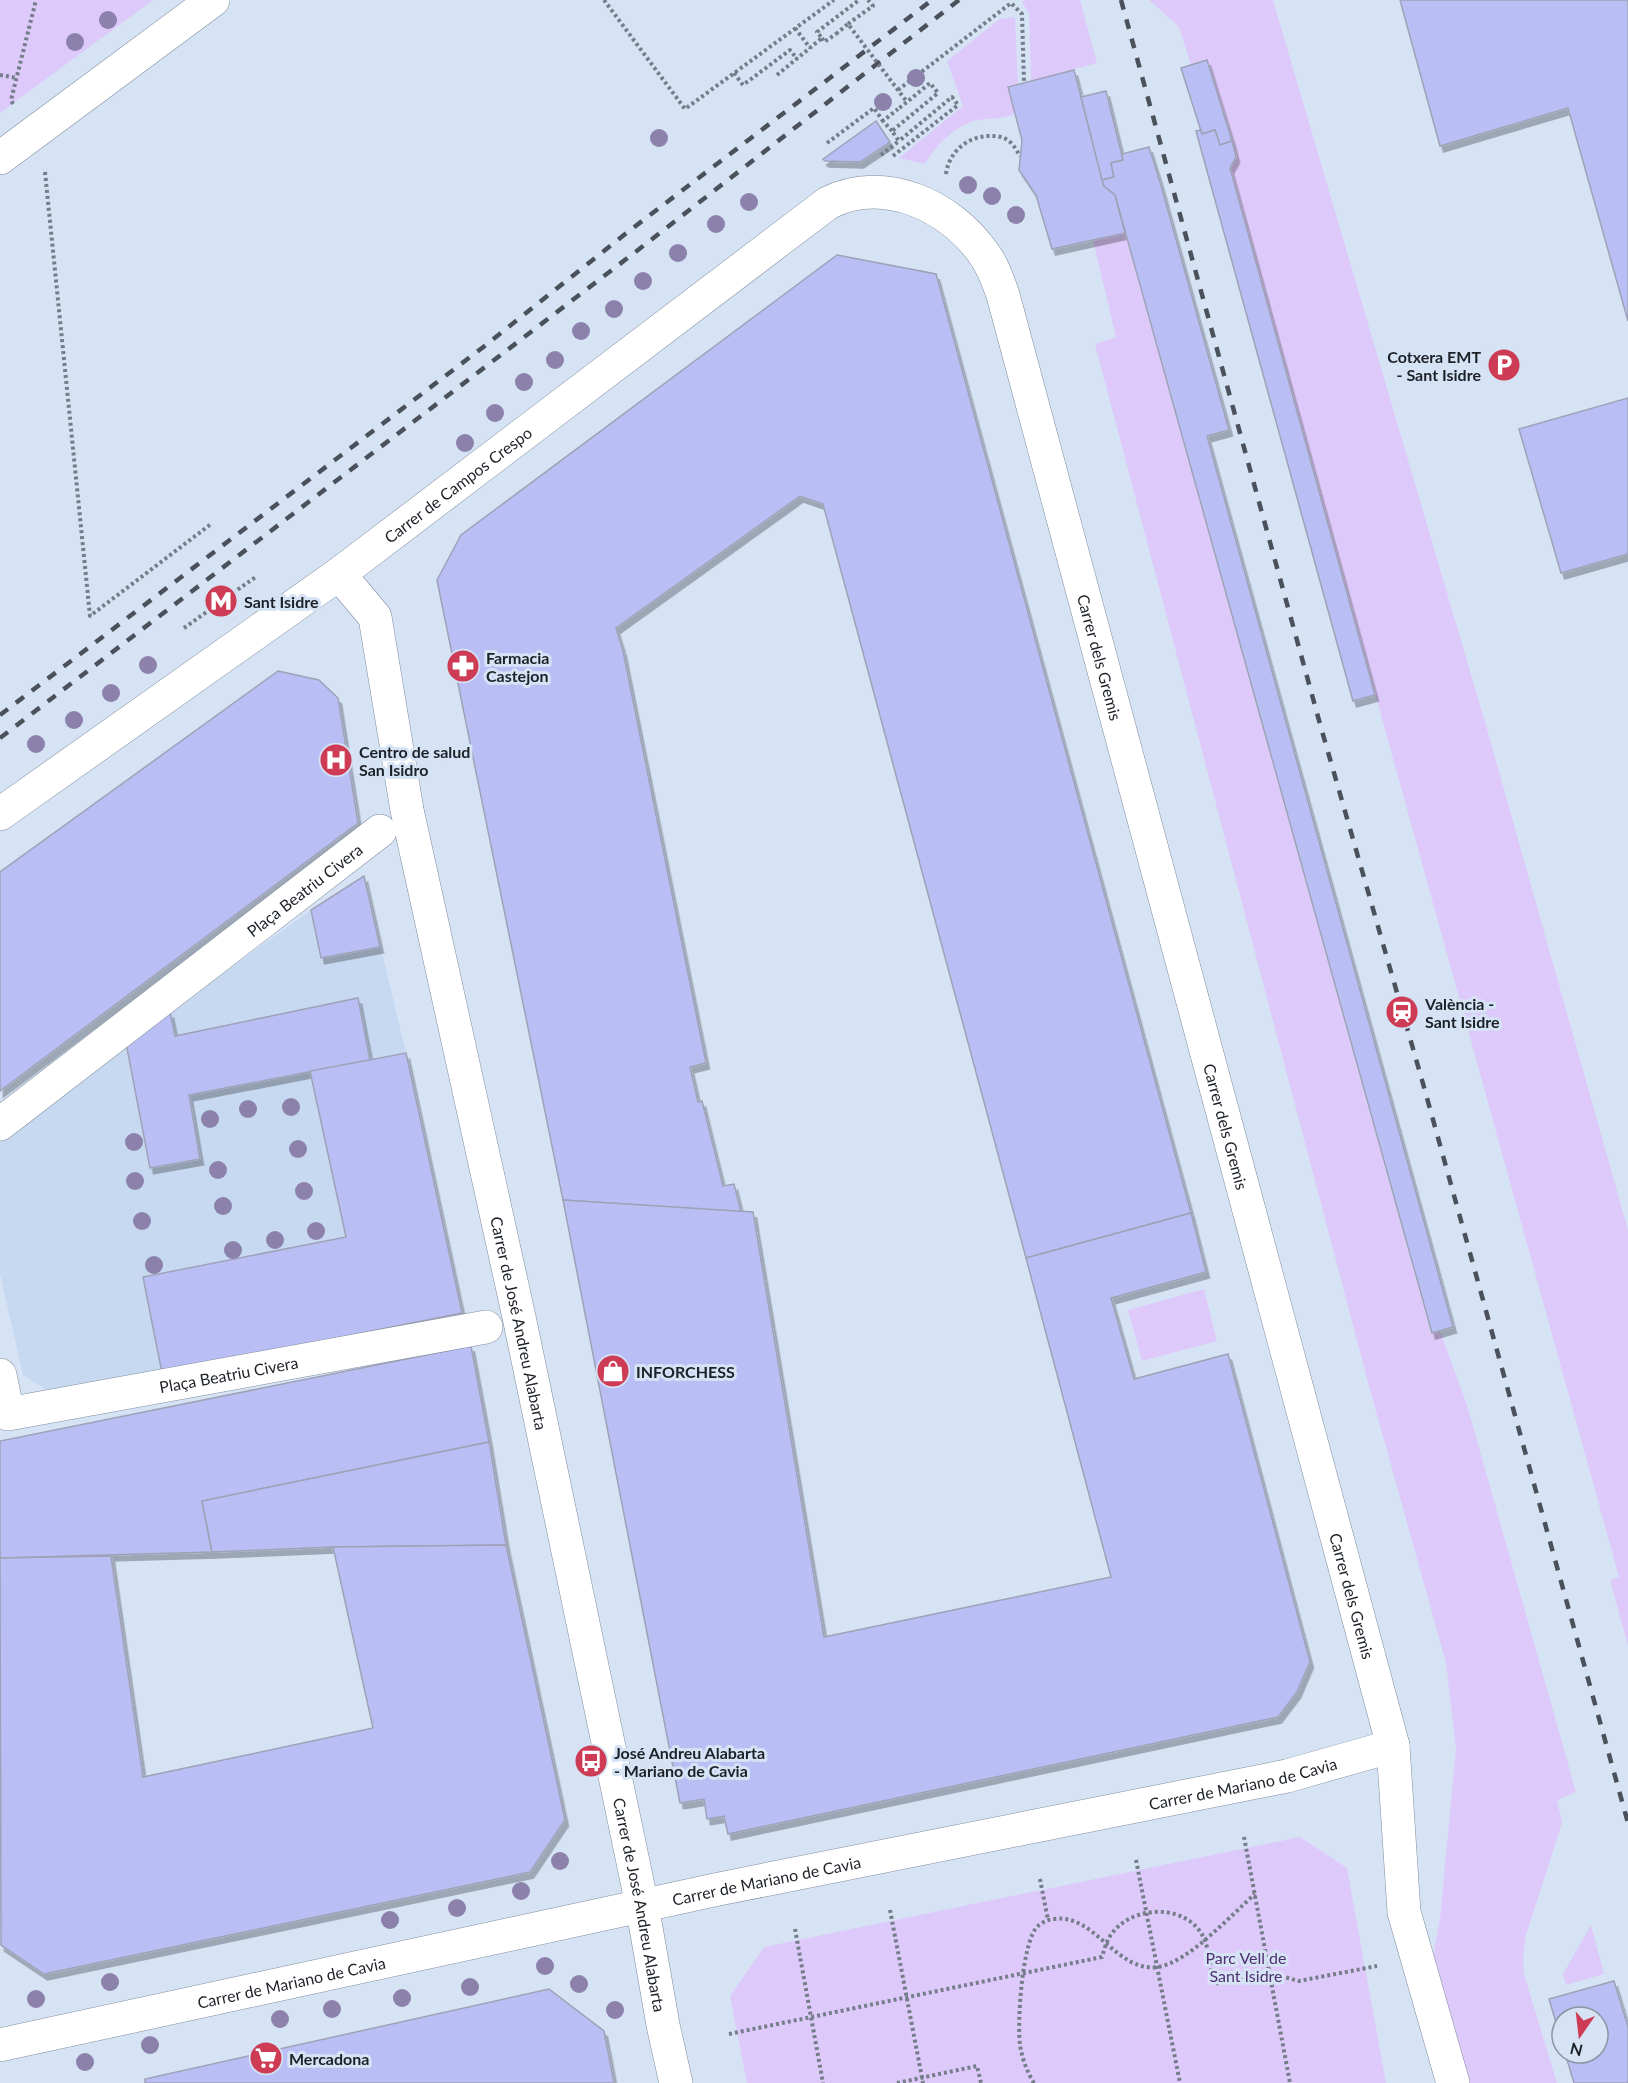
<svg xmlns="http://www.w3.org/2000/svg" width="1628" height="2083" font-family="Lato,sans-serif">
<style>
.built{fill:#c7d9f1}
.green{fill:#decafa}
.building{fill:#b9bff5;stroke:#9fa2b6;stroke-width:1.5;filter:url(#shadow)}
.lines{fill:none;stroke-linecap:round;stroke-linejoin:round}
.minor-casing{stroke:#808d9d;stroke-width:34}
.path{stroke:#747d89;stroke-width:4;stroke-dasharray:3 3;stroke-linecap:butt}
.minor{stroke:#fff;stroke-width:33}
.rail{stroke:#4b515b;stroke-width:4.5;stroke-dasharray:10 10;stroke-linecap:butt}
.path-bridge{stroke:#747d89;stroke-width:4;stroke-dasharray:3 3;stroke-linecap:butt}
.tree{fill:#8b81ab}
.labels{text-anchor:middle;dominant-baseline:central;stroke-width:6;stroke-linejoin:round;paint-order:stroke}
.poi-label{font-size:16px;font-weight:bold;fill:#1c2027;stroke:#d5e3f5;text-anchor:start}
.street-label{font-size:16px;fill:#1c2027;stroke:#d5e3f5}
.park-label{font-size:16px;fill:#4e306f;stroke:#d5e3f5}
</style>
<defs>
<filter id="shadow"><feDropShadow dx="3.5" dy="6" stdDeviation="0" flood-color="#0004"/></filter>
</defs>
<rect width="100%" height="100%" fill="#d5e3f5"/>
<polygon class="built" points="364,876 406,1053 462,1313 67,1392 45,1389 23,1375 0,1274 0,1134 311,910"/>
<g class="green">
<polygon points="0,0 153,0 0,113"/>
<polygon points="1024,0 1080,0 1097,63 1031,81 1029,13 1022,2"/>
<polygon points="1149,0 1273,0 1487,729 1628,1230 1628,1646 1610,1580 1619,1577 1230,168 1236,157 1232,141 1191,65 1179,27"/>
<path d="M1015,17L1018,85L1008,88L1015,114C1003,119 991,118 978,120C956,125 936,145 925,164L899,158L963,106L947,61L1000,19Z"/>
<polygon points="1125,233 1431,1333 1440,1331 1467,1405 1576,1792 1557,1800 1562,1823 1526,1935 1523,1956 1524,1974 1557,2083 1464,2083 1431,1967 1440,1919 1456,1748 1446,1663 1369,1386 1095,344 1116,337 1093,240"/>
<polygon points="1204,1289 1217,1341 1142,1361 1128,1310"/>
<polygon points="1300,1837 1347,1868 1386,2083 747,2083 730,1996 764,1947"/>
<polygon points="1591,1925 1604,1974 1566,1985 1563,1974"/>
</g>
<g class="building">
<polygon points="1400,0 1628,0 1628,321 1568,108 1440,146"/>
<polygon points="1207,60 1232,141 1220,145 1215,130 1202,134 1181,68"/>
<polygon points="1074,70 1104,186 1115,195 1125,233 1052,249 1036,195 1019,170 1022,140 1008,87"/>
<polygon points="1106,91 1123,160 1111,163 1114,177 1102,180 1081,97"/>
<polygon points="876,121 890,142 860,162 825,161 823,159"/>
<polygon points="1201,130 1202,134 1215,130 1220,145 1232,141 1236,157 1230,168 1375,695 1353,701 1196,131"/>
<polygon points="1149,147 1160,182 1229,430 1207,436 1453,1327 1432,1333 1115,195 1104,186 1102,180 1114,177 1111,163 1123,160 1122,154"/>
<polygon points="837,255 936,274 1191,1213 1026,1258 823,504 800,496 616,628 623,651 706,1063 690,1067 698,1102 702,1101 723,1186 734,1184 741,1212 563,1200 437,580 461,535"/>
<polygon points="1628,398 1628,554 1561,573 1519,429"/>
<polygon points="278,671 319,680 338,698 358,823 0,1091 0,872"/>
<polygon points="364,876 380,947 321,958 311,910"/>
<polygon points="358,998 370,1060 189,1095 200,1159 150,1168 126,1043 170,1012 175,1036"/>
<polygon points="406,1053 462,1313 162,1373 143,1277 346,1237 310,1071"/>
<polygon points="563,1200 753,1212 824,1637 1111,1577 1026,1258 1191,1213 1206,1272 1111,1298 1134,1379 1228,1354 1310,1662 1297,1692 1278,1717 728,1834 724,1816 707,1819 704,1799 680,1803"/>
<polygon points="471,1346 489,1442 202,1501 212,1552 0,1558 0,1441"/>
<polygon points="489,1442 506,1545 333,1547 212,1552 202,1501"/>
<polygon points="506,1545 565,1820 530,1872 44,1974 1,1945 0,1558 111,1556 143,1777 373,1728 333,1547"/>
<polygon points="1614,1981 1628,2027 1628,2083 1574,2083 1565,2053 1598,2053 1598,2017 1562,2017 1562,2043 1549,1999"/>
<polygon points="549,1989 604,2031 614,2083 145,2083 145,2079"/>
</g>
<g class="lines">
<defs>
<g id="minor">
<polyline points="0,158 213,0"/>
<path id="s1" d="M339,574L375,617L407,810L519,1317L642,1905L663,2025L676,2083"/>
<path id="s2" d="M0,814L339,574L828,203C884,175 950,205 984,254C993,266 998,281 1003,295L1393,1746L1404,1912L1453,2083"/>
<path id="s3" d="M0,1124L380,831"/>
<path id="s4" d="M0,1375L8,1414L486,1327"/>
<path id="s5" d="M0,2045L719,1889L1287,1776L1393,1746"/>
</g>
</defs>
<use href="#minor" class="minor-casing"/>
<g class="path">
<polyline points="604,0 685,109 834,0"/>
<polyline points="848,24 873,6 868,0"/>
<polyline points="795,28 810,48"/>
<polyline points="822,38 824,42 836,34"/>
<polyline points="734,73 743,85 790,50 797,59"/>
<polyline points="0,75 17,78"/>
<polyline points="777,75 822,38 817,32 859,0"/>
<polyline points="898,90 1011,3 1022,14 1024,83"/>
<polyline points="13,104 11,100 36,0"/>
<polyline points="892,131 883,121 898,109"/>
<polyline points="827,143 874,108 883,121"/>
<polyline points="881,155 899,141 892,131 938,93 930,83 907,102"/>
<polyline points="893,156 958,105 952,97 899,141"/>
<polyline points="45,172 90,616 211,524"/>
<path d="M946,174C949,151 969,135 992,136C998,136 1004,137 1009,141C1014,145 1017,151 1020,156"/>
<polyline points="184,628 257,576"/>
<polyline points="1244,1837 1290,2083"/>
<polyline points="1136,1860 1180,2083"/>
<polyline points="1040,1879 1048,1920"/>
<polyline points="890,1910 923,2083"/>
<polyline points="795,1929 823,2083"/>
<path d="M729,2034L1102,1957C1105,1947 1107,1939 1113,1932C1133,1907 1179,1904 1199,1930C1210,1944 1210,1968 1214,1984L1270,1973L1299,1981L1377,1966"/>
<polyline points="897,2083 977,2066 981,2083"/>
<path d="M1034,2083C1027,2072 1022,2058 1020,2045C1017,2023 1022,1940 1038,1926C1042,1922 1049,1919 1054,1919C1095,1913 1116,1973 1158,1967C1189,1962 1231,1915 1255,1894"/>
</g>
<use href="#minor" class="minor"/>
<g class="rail">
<polyline points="1121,0 1320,724 1422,1080 1628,1823"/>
<polyline points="0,715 482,348 629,231 932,0"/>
<polyline points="0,738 638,250 959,0"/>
</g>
<polyline class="path-bridge" points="836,34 848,24 907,102 898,109"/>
</g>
<g class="tree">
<circle cx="108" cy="20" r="9"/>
<circle cx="75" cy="42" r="9"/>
<circle cx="916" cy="78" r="9"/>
<circle cx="883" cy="102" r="9"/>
<circle cx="659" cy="138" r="9"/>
<circle cx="968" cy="185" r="9"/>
<circle cx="992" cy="196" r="9"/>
<circle cx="749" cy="202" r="9"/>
<circle cx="1016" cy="215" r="9"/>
<circle cx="716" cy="224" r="9"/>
<circle cx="678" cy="253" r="9"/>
<circle cx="643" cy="281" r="9"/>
<circle cx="614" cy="309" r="9"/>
<circle cx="581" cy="331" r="9"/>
<circle cx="555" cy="360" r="9"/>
<circle cx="524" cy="382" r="9"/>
<circle cx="495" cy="413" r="9"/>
<circle cx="465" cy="443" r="9"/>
<circle cx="148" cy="665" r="9"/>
<circle cx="111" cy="693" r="9"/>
<circle cx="74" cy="720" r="9"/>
<circle cx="36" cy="744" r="9"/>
<circle cx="291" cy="1107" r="9"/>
<circle cx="248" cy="1109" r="9"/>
<circle cx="210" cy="1119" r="9"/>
<circle cx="134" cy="1142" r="9"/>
<circle cx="298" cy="1149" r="9"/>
<circle cx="218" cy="1170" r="9"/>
<circle cx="135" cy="1181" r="9"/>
<circle cx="304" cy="1191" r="9"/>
<circle cx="223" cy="1206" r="9"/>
<circle cx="142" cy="1221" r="9"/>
<circle cx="316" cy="1231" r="9"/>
<circle cx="275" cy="1240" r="9"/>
<circle cx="233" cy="1250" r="9"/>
<circle cx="154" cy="1265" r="9"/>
<circle cx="560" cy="1861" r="9"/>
<circle cx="521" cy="1891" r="9"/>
<circle cx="457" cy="1908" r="9"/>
<circle cx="390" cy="1920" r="9"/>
<circle cx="545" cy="1966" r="9"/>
<circle cx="110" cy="1982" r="9"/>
<circle cx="579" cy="1984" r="9"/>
<circle cx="470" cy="1987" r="9"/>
<circle cx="402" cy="1998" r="9"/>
<circle cx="36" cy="1999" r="9"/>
<circle cx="332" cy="2009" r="9"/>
<circle cx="615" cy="2010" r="9"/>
<circle cx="280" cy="2019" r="9"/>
<circle cx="150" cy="2045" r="9"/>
<circle cx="85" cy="2062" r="9"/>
</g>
<defs>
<symbol id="parking-disc" viewBox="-11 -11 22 22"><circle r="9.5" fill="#cd3c54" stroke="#d5e3f5"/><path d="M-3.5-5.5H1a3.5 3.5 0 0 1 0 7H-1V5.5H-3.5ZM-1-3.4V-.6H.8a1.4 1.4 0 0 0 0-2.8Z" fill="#fff"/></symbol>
<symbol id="metro-disc" viewBox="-11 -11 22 22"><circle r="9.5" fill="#cd3c54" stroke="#d5e3f5"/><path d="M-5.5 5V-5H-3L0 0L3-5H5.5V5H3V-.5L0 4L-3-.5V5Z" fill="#fff"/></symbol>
<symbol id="pharmacy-disc" viewBox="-11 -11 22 22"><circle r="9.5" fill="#cd3c54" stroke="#d5e3f5"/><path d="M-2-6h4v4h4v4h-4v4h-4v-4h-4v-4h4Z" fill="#fff"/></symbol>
<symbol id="hospital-disc" viewBox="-11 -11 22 22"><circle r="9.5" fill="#cd3c54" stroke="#d5e3f5"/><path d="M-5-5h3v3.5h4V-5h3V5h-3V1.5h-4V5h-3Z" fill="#fff"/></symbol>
<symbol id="station-disc" viewBox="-11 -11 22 22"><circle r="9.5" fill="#cd3c54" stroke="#d5e3f5"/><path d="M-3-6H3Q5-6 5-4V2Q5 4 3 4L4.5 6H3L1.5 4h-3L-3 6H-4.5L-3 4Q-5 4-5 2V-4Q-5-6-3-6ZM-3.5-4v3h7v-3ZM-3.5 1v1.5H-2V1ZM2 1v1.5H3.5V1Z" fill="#fff"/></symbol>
<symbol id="shop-disc" viewBox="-11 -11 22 22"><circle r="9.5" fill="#cd3c54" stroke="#d5e3f5"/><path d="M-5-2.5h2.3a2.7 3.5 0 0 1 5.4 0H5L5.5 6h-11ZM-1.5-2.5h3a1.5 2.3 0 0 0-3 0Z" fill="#fff"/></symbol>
<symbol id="bus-disc" viewBox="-11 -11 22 22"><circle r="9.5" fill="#cd3c54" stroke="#d5e3f5"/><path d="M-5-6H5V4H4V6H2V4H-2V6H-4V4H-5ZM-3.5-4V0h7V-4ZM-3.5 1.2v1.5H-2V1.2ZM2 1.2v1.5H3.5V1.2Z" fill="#fff"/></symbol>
<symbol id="supermarket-disc" viewBox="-11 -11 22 22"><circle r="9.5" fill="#cd3c54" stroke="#d5e3f5"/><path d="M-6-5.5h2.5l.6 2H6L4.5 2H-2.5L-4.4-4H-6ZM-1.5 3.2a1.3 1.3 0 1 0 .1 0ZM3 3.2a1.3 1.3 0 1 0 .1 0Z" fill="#fff"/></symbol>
</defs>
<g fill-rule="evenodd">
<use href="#parking-disc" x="1485" y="346" width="38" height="38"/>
<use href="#metro-disc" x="202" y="582" width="38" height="38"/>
<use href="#pharmacy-disc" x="444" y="647" width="38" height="38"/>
<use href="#hospital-disc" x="317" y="741" width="38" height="38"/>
<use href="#station-disc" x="1383" y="993" width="38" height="38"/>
<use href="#shop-disc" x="594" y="1352" width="38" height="38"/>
<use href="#bus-disc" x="572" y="1742" width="38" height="38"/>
<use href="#supermarket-disc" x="247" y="2039" width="38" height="38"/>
</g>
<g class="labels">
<g class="poi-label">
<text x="1481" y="356" text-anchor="end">Cotxera EMT<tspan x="1481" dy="18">- Sant Isidre</tspan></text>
<text x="244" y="601">Sant Isidre</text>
<text x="486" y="657">Farmacia<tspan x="486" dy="18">Castejon</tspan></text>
<text x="359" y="751">Centro de salud<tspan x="359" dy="18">San Isidro</tspan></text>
<text x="1425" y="1003">València -<tspan x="1425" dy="18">Sant Isidre</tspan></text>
<text x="636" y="1371">INFORCHESS</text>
<text x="614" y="1752">José Andreu Alabarta<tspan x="614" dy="18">- Mariano de Cavia</tspan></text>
<text x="289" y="2058">Mercadona</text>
</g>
<g class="street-label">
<text stroke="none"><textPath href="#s2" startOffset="564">Carrer de Campos Crespo</textPath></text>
<text stroke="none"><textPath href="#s2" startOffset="1628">Carrer dels Gremis</textPath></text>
<text stroke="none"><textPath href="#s3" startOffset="384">Plaça Beatriu Civera</textPath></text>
<text stroke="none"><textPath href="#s2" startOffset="2114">Carrer dels Gremis</textPath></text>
<text stroke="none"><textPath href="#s1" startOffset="777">Carrer de José Andreu Alabarta</textPath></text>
<text stroke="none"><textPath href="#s4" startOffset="264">Plaça Beatriu Civera</textPath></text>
<text stroke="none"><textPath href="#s2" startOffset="2600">Carrer dels Gremis</textPath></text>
<text stroke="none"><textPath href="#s5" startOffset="1270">Carrer de Mariano de Cavia</textPath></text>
<text stroke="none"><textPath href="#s5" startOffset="784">Carrer de Mariano de Cavia</textPath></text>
<text stroke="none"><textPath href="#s1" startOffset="1371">Carrer de José Andreu Alabarta</textPath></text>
<text stroke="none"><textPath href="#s5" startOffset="298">Carrer de Mariano de Cavia</textPath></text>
</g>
<g class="park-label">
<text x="1246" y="1957">Parc Vell de<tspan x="1246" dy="18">Sant Isidre</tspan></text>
</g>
</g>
<g transform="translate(1580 2035) rotate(194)"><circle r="28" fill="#d5e3f5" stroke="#8b95a3" stroke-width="1.5"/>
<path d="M0-4.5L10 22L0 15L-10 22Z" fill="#cd3c54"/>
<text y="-9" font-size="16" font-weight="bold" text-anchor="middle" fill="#1c2027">N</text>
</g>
</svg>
